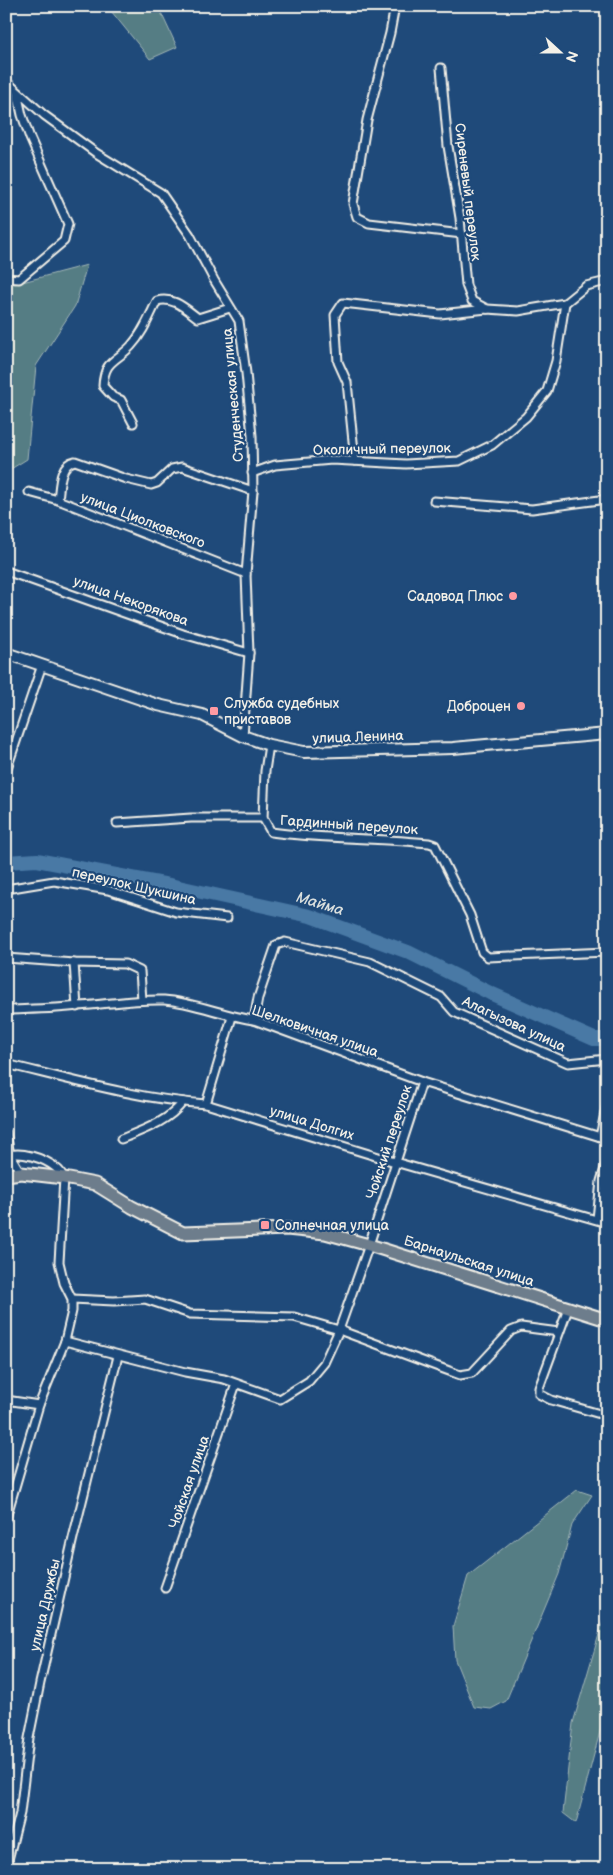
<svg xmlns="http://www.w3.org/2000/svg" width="613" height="1875" font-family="'Balsamiq Sans',sans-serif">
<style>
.green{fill:#547d84;stroke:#a4b7b6}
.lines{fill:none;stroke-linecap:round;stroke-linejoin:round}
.river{stroke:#4979a5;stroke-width:14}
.street-casing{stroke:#f4f1e8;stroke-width:11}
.secondary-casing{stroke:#f4f1e8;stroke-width:14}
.primary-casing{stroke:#f4f1e8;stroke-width:15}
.street{stroke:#1f4a7a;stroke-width:7}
.secondary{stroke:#1f4a7a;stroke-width:10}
.primary{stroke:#6d7d8c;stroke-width:11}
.poi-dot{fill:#ff9aa2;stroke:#1f4a7a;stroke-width:2}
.labels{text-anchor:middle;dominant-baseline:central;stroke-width:4.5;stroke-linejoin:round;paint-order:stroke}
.street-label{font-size:14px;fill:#f4f1e8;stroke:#1f4a7a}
.poi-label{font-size:14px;fill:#f4f1e8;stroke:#1f4a7a;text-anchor:end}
.water-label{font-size:15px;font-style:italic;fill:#dadfde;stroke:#1f4a7a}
</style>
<rect width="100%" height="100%" fill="#1f4a7a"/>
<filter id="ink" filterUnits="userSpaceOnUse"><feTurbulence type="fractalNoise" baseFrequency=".02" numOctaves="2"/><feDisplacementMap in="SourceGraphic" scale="10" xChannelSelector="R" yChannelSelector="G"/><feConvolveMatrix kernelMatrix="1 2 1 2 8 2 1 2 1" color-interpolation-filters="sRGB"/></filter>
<g filter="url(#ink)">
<g class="green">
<polygon points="107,6 158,6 177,47 150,59"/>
<polygon points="87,265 75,306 36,366 27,459 6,472 6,282 15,284"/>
<polygon points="577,1490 592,1495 572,1525 559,1574 506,1701 491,1709 474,1707 455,1660 453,1626 468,1576"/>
<polygon points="607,1607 607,1705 576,1823 563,1813 573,1723"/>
</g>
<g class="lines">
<polyline class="river" points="6,862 37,860 174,886 310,916 408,952 490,993 594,1039 607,1039"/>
<defs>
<g id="street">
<polyline points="395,6 390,33 367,120 353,204 357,217 369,223 462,234"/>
<polyline points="441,68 448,146 460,218 466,285 472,301 487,309"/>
<polyline points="6,81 44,115 96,153 161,193 190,235 214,280 239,321 246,373 252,436 253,491 246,574 249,653 243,736"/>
<polyline points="6,278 19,279 64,241 68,224 30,138 22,115 17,92"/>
<path d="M133,423L121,400L113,397L103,386C104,360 116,362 131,346C143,333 149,317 157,301C173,296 186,309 198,318L230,308"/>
<polyline points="355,461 347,382 338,362 335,315 343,303 440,314 487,309 518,311 565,303 586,286 607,281"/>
<polyline points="252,473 275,465 332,460 406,464 459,461 492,445 526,417 547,391 556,361 565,303"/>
<polyline points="29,492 58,500 246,574"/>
<path d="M58,500C60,486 59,464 75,461L126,479L151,485L157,483L172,469L182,467L253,491"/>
<polyline points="434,501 532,509 607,499"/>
<polyline points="6,571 183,634 249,653"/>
<path d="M269,745L265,771L263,818L271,832C323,839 376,838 429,843L435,845L470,915L482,952L488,957L607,952"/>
<polyline points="6,771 42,665"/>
<polyline points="117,823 191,818 263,818"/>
<polyline points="6,889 54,881 108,890 176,912 227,918"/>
<polyline points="6,958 74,963 125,964 140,971 142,1000"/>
<polyline points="74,963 77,1007"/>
<path d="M6,1010C31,1009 55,1009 79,1006C107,1004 136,999 164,1000C194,1002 224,1016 254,1020L422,1082L607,1139"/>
<polyline points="254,1020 258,998 276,945 285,942 370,962 441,997 454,1012 568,1063 607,1059"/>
<path d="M6,1064C72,1080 138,1099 206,1104L395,1162L607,1223"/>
<polyline points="206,1104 232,1017"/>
<polyline points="6,1133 10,1155 21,1173"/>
<polyline points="600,1137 607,1103"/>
<path d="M121,1139C143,1130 168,1122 183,1102"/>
<path d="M6,1157C18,1149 46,1159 56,1168C59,1170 62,1174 64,1178L59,1262L64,1283L72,1299V1311L65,1341L39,1405L6,1518"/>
<polyline points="597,1219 601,1181 607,1162"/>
<polyline points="72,1299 114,1301 145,1299 190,1314 294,1317 339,1330 460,1375 472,1373 511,1331 521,1327 559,1332"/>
<polyline points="568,1309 539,1388 539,1394 551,1400 607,1416"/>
<polyline points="65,1341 185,1372 224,1379 280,1399 309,1381 324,1363 339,1330 369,1245 422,1082"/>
<polyline points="6,1400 39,1405"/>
<polyline points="165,1588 236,1384"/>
<polyline points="8,1860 9,1869"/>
<polyline points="6,1861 8,1860 20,1813 29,1738 40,1683 73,1538 118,1356"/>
</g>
<polyline id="secondary" points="6,653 158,705 202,715 243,736 269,745 304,752 453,748 607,734"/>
<polyline id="primary" points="6,1175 21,1173 64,1178 95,1184 132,1207 183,1233 287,1229 325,1233 369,1245 607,1320"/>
</defs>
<use href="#street" class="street-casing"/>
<use href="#secondary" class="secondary-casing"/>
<use href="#primary" class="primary-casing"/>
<use href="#street" class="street"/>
<use href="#secondary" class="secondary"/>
<use href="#primary" class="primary"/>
</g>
</g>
<g class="poi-dot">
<circle cx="513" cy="596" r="5"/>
<circle cx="521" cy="706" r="5"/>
<rect x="209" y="706" width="10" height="10" rx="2.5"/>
<rect x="260" y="1220" width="10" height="10" rx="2.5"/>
</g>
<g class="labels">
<g class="street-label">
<text transform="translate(468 192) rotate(83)">Сиреневый переулок</text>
<text transform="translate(233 395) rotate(-95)">Студенческая улица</text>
<text transform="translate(382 449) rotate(-1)">Околичный переулок</text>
<text transform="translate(143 520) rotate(21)">улица Циолковского</text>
<text transform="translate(131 601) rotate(20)">улица Некорякова</text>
<text transform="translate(358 737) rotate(-2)">улица Ленина</text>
<text transform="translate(349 825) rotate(4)">Гардинный переулок</text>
<text transform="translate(134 886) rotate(13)">переулок Шукшина</text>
<text transform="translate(514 1024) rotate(25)">Алагызова улица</text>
<text transform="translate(315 1031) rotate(19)">Шелковичная улица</text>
<text transform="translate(312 1123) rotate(17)">улица Долгих</text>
<text transform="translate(389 1142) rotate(-72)">Чойский переулок</text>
<text transform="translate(469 1261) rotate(18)">Барнаульская улица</text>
<text transform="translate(189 1482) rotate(-71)">Чойская улица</text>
<text transform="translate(45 1605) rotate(-77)">улица Дружбы</text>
</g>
<g class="poi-label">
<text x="503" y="596">Садовод Плюс</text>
<text x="224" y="703" text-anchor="start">Служба судебных<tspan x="224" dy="16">приставов</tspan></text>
<text x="511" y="706">Доброцен</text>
<text x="275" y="1225" text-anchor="start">Солнечная улица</text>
</g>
<g class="water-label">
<text transform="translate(320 904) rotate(17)">Майма</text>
</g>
</g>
<rect width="613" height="1875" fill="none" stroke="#1f4a7a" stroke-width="25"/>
<rect x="12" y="12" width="588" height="1850" fill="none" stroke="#f4f1e8" stroke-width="2" filter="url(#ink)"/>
<g transform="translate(560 52) rotate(111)" stroke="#1f4a7a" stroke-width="4" paint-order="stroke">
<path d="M0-4L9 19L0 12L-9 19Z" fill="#f4f1e8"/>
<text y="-8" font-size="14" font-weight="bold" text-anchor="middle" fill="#f4f1e8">N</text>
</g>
</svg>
